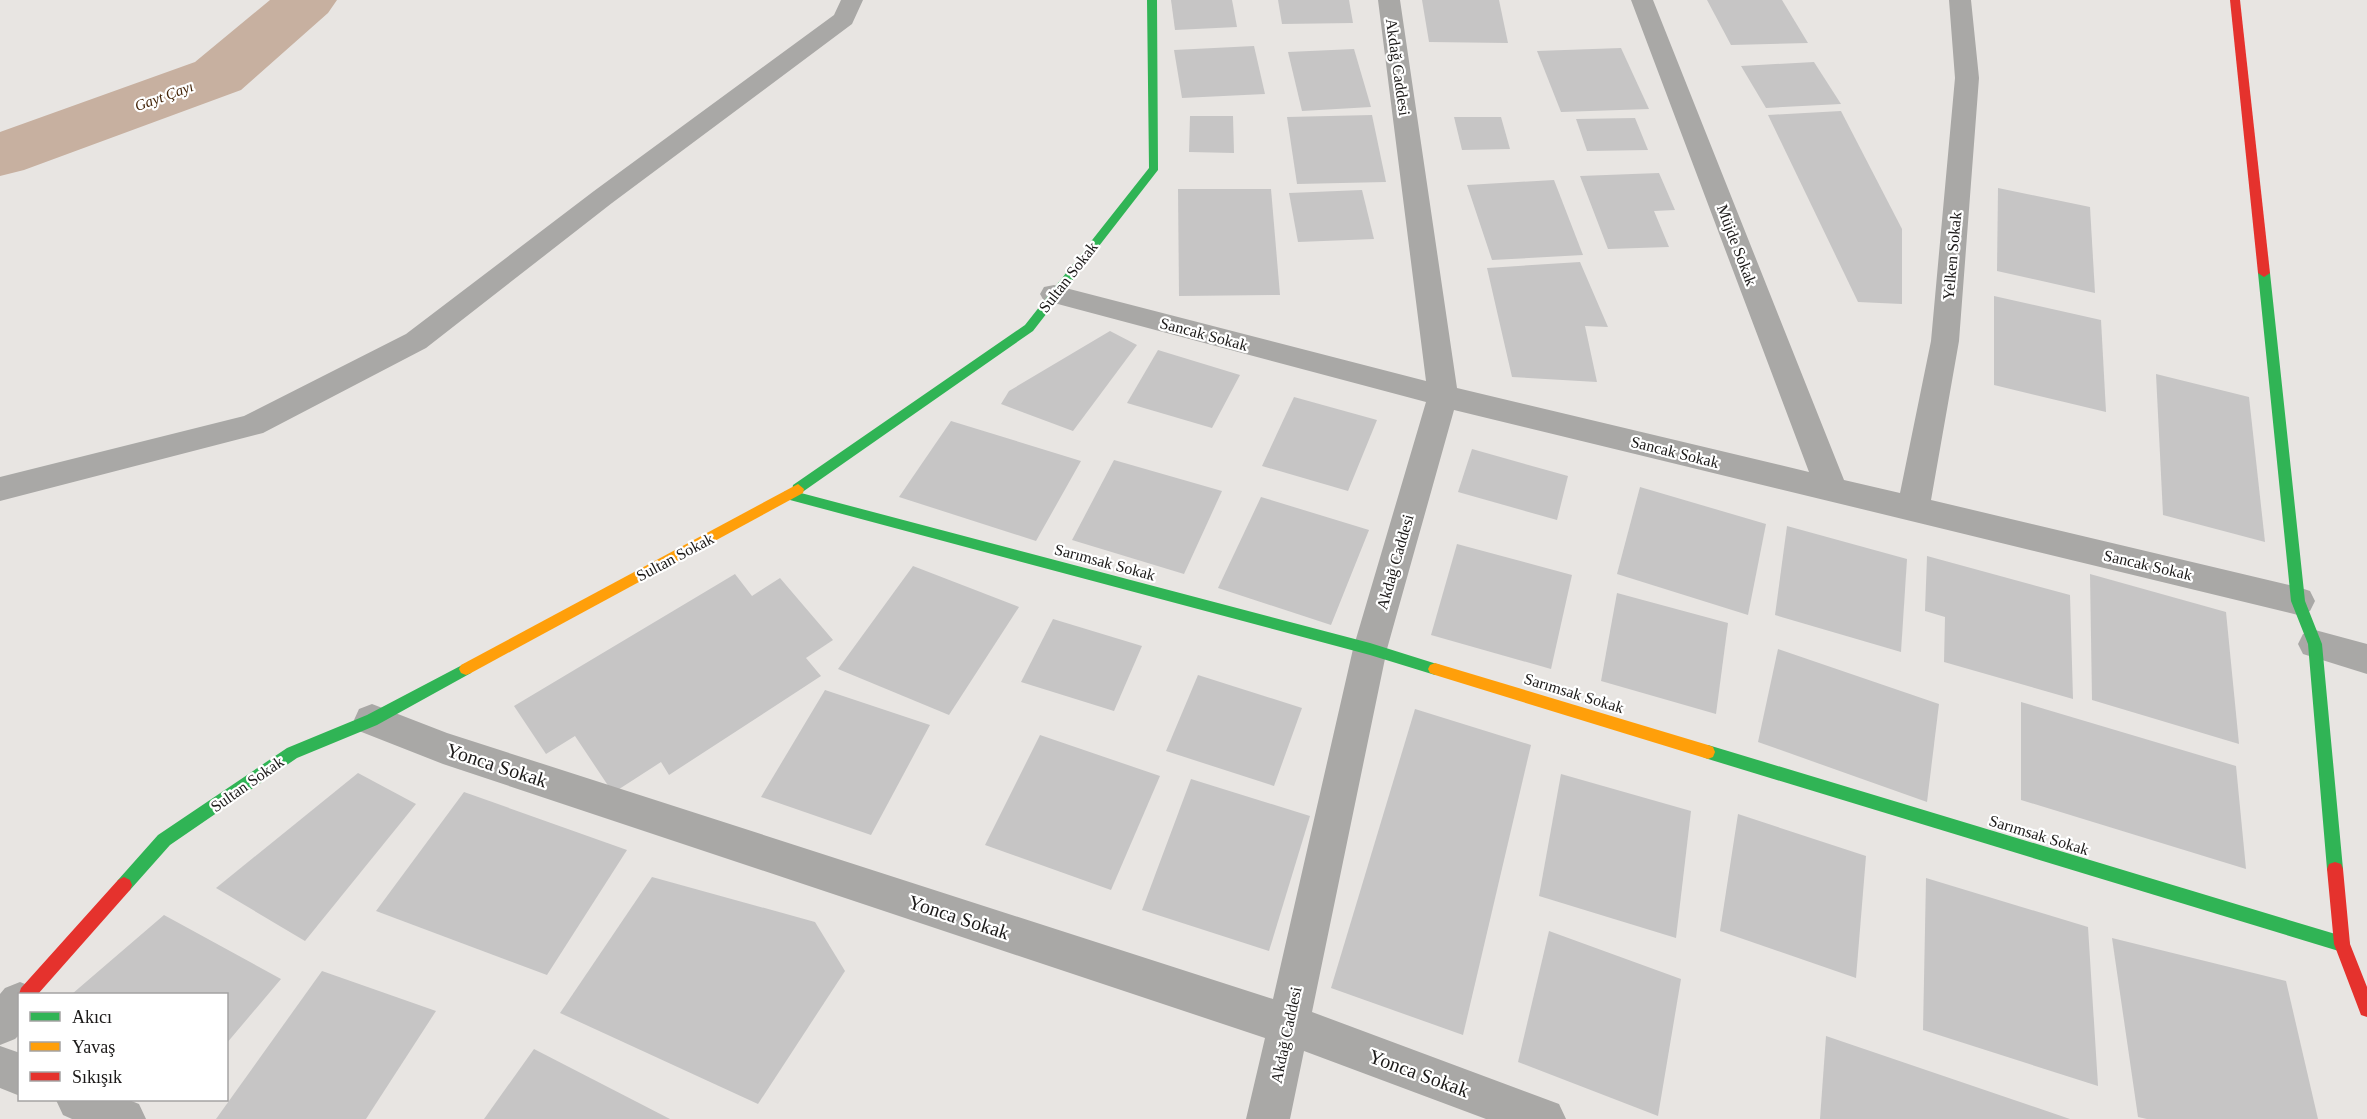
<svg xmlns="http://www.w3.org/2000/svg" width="2367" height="1119" font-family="'Times New Roman',serif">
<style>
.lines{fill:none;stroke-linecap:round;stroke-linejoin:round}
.river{fill:#c7b0a0;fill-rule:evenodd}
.building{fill:#c6c5c5}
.street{fill:#a9a8a6;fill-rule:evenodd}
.fast{fill:#30b455;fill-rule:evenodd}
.slow{fill:#ff9f0a;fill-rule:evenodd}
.jam{fill:#e5322d;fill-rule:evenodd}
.labels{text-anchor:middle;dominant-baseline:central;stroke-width:4.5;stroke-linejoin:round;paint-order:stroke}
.far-water-label{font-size:15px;font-style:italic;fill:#422206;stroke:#fff}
.street-label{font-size:16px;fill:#1b1918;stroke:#fff}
.near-street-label{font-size:20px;fill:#1b1918;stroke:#fff}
</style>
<rect width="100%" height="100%" fill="#e8e5e2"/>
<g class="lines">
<polygon class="river" points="270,0 337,0 328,13 241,90 24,170 0,176 0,132 195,62"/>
</g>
<g class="building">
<polygon points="1171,0 1232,0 1237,27 1175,30"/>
<polygon points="1278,0 1349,0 1353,23 1282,24"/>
<polygon points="1422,0 1499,0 1508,43 1429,42"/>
<polygon points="1707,0 1782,0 1808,43 1731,45"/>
<polygon points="1254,46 1265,94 1182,98 1174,50"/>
<polygon points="1621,48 1649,109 1561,112 1537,51"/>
<polygon points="1354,49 1371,107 1302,111 1288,52"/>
<polygon points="1814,62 1841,104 1766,108 1741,66"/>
<polygon points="1841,111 1902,229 1902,304 1858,302 1768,115"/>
<polygon points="1372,115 1386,182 1297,184 1287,117"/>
<polygon points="1190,116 1233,116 1234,153 1189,152"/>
<polygon points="1454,117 1501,117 1510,149 1462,150"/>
<polygon points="1635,118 1648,150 1587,151 1576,119"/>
<polygon points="1659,173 1675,210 1654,211 1669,247 1608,249 1580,176"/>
<polygon points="1554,180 1583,255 1492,260 1467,185"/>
<polygon points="1998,188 2090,207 2095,293 1997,271"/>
<polygon points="1178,189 1271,189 1280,295 1179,296"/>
<polygon points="1362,190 1374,239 1298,242 1289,193"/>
<polygon points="1580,262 1608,327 1585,326 1597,382 1512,377 1487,268"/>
<polygon points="1994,296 2101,320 2106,412 1994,385"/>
<polygon points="1110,331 1137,345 1073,431 1001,404 1009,391"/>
<polygon points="1158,350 1240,375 1212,428 1127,403"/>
<polygon points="2156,374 2249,397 2265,542 2163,515"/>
<polygon points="1294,397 1377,420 1348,491 1262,466"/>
<polygon points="951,421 1081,461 1036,541 899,497"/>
<polygon points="1472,449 1568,476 1557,520 1458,492"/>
<polygon points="1114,460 1222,491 1184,574 1072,540"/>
<polygon points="1640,487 1766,524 1748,615 1617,574"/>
<polygon points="1261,497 1369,530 1331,625 1218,588"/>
<polygon points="1787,526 1907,559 1901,652 1775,615"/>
<polygon points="1457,544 1572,575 1551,669 1431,635"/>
<polygon points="1927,556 2070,595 2073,699 1944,662 1945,617 1925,611"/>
<polygon points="913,566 1019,607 949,715 838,669"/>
<polygon points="735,574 752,596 780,578 833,640 806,658 821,676 669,775 661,762 613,793 575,736 546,754 514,706"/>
<polygon points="2090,574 2226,612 2239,744 2092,700"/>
<polygon points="1617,593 1728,623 1716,714 1601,681"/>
<polygon points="1053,619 1142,646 1114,711 1021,682"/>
<polygon points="1778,649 1939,704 1927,802 1758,742"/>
<polygon points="1198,675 1302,708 1274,786 1166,751"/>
<polygon points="825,690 930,725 871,835 761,797"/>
<polygon points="2021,702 2236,766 2246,869 2021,800"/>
<polygon points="1415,709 1531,745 1463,1035 1331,988"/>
<polygon points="1040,735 1160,776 1111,890 985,845"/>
<polygon points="358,773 416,804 305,941 216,888"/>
<polygon points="1561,774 1691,811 1676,938 1539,896"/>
<polygon points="1191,779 1310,816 1269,951 1142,910"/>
<polygon points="464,792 627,850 547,975 376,911"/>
<polygon points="1738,814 1866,856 1856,978 1720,931"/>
<polygon points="652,877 815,922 845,971 758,1104 560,1013"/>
<polygon points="1926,878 2088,927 2098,1086 1923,1030"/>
<polygon points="164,915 281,979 226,1044 226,994 72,994"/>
<polygon points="1549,931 1681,979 1658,1116 1518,1062"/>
<polygon points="2112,938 2286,981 2318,1119 2147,1119 2138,1117"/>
<polygon points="322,971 436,1011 366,1119 216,1119"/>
<polygon points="1826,1036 2070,1119 1820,1119"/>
<polygon points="534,1049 670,1119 484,1119"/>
</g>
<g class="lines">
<g class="street">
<polygon points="841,0 863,0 852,24 612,203 426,348 263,433 0,501 0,477 244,416 406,334 594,191 834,15"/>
<polygon points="1378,0 1400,0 1457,388 1809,472 1631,0 1653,0 1844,480 1900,493 1931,341 1955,78 1949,0 1971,0 1979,78 1959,341 1931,500 2298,587 2310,591 2315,601 2310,611 2298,615 1454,410 1387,649 1312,1012 1559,1104 1566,1119 1486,1119 1304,1051 1290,1119 1246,1119 1265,1038 443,764 359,731 354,720 359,709 372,704 447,733 1273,999 1353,649 1426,402 1054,303 1044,301 1040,294 1044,287 1054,285 1426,381"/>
<polygon points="2315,630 2367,644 2367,674 2303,654 2298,644 2303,634"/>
<polygon points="20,982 35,988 37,994 20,994 20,1034 15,1039 0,1045 0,994 5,988"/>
<polygon points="0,1046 20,1053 20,1096 0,1088"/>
<polygon points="56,1100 129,1100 139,1104 146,1119 72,1119 63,1115"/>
</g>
<g class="fast">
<polygon points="1147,0 1157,0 1158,170 1033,331 801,493 1370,643 1440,665 1442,669 1440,673 1435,675 1370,655 790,500 783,495 785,491 792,491 793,485 1025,325 1149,168"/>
<polygon points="2264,269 2270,273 2305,601 2322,644 2343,869 2341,874 2335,876 2329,874 2327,869 2308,644 2291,601 2258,273"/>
<polygon points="466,663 471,665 473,669 471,673 377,725 297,758 170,845 130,890 124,893 118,890 116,885 118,880 158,835 287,748 367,715"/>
<polygon points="1708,745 2342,936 2348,938 2350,944 2348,950 2342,952 1708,759 1703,757 1701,752 1703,747"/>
</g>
<g class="slow">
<polygon points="798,484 804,489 803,493 471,673 466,675 461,673 459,669 461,665"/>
<polygon points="1435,663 1708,745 1713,747 1715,752 1713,757 1708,759 1435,675 1430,673 1428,669 1430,665"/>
</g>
<g class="jam">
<polygon points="2230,0 2240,0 2270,273 2264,277 2258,273"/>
<polygon points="2335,862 2341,864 2343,869 2350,944 2367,987 2367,1017 2361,1015 2334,944 2327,869 2329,864"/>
<polygon points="124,877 130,880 132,885 130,890 38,994 20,994 20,996 19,994 21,988 118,880"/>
</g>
</g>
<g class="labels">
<g class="far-water-label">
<text transform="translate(164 96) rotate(-20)">Gayt Çayı</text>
</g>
<g class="street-label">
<text transform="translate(1398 67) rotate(82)">Akdağ Caddesi</text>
<text transform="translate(1737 245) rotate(69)">Müjde Sokak</text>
<text transform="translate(1952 256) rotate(-85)">Yelken Sokak</text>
<text transform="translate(1068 277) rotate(-52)">Sultan Sokak</text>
<text transform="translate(1204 334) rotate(15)">Sancak Sokak</text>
<text transform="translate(1675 452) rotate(14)">Sancak Sokak</text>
<text transform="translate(675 557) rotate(-28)">Sultan Sokak</text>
<text transform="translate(1105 562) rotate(15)">Sarımsak Sokak</text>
<text transform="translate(1395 562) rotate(-74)">Akdağ Caddesi</text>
<text transform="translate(2148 565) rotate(13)">Sancak Sokak</text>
<text transform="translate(1574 693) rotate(17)">Sarımsak Sokak</text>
<text transform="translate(247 784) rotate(-35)">Sultan Sokak</text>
<text transform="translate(2039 835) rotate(17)">Sarımsak Sokak</text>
<text transform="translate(1286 1035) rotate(-78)">Akdağ Caddesi</text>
</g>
<g class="near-street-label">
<text transform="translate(497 765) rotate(18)">Yonca Sokak</text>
<text transform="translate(959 917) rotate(18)">Yonca Sokak</text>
<text transform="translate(1419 1073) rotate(20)">Yonca Sokak</text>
</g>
</g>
<rect x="18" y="993" width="210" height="108" fill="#ffffff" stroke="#a4a3a3" stroke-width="1.5"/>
<rect x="30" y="1012" width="30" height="9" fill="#30b455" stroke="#a4a3a3" stroke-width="1.5"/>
<text x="72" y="1023" font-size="18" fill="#1b1918">Akıcı</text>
<rect x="30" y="1042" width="30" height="9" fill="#ff9f0a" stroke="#a4a3a3" stroke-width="1.5"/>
<text x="72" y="1053" font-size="18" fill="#1b1918">Yavaş</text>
<rect x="30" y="1072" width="30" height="9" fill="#e5322d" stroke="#a4a3a3" stroke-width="1.5"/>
<text x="72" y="1083" font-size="18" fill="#1b1918">Sıkışık</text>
</svg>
